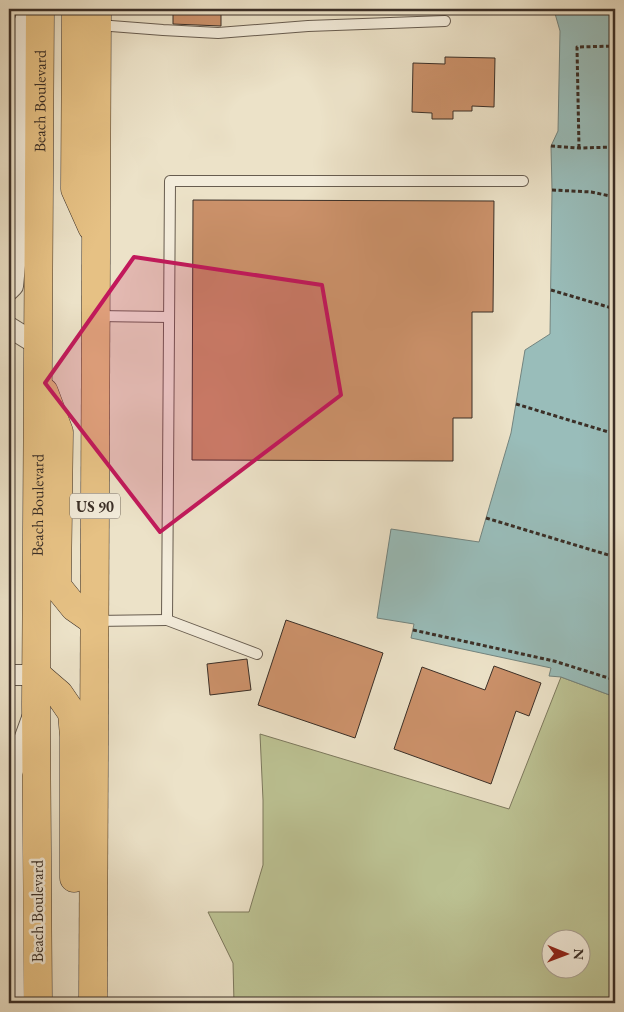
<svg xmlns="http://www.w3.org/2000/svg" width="624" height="1012" font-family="'EB Garamond',serif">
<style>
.green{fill:#bcc293;stroke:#7c785d;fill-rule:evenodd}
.water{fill:#99bdba;stroke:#73847f}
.building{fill:#cb916a;stroke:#3b2f27}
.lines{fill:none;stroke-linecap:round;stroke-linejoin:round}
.lane-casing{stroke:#675c4f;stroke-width:12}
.street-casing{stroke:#675c4f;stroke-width:22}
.highway-casing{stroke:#3b2f27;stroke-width:29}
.path{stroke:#3b2f27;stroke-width:3;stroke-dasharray:4 2.5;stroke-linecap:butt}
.lane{stroke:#f3ecdb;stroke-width:10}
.street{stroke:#f3ecdb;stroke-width:20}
.highway{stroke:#e6c184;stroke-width:28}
.marked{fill:#c2185b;fill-opacity:0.2;stroke:#c2185b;stroke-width:4;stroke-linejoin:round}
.labels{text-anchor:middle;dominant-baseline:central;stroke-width:5;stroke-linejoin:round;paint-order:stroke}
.shield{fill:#f3ecdb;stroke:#72685d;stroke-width:1}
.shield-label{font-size:15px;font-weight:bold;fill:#3b2f27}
.street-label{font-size:16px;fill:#3b2f27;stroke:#f3ecdb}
</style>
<rect width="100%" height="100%" fill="#ece2c8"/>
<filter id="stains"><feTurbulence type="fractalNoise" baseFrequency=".004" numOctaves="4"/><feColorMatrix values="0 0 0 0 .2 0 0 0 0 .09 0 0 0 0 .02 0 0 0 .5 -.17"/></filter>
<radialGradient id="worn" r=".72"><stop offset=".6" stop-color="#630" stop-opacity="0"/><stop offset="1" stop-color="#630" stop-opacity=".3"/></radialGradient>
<path class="green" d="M561,677L615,697V1003H234L233,963L208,912H249L263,865V800L260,734L509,809ZM552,940H582V970H552Z"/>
<polygon class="water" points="546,9 615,9 615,697 561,677 549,676 551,668 411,638 414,624 377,618 391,529 479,542 511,433 525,350 550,334 552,190 551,146 558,131 560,31 554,10 547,11"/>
<g class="building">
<polygon points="173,9 221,9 221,26 173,24"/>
<polygon points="445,57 495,58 494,107 472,106 472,111 453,111 453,119 432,119 432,113 412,112 413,63 445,64"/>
<polygon points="193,200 494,201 493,312 472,312 472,418 453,418 453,461 192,460"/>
<polygon points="286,620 383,653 355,738 258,705"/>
<polygon points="247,659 251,690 210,695 207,664"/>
<polygon points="494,666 541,683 529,716 516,711 491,784 394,749 422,667 485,690"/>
</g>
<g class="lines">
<defs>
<g id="lane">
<polyline points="98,25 163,30 218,33 308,26 445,21"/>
<polyline points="96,316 169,317"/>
<polyline points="95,621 167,620"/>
<polyline points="257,654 167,620 170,181 523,181"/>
</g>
<g id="street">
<polyline points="9,290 13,286 16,255 16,46 29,9"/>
<polyline points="9,327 38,345"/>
<polyline points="9,675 37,675"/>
<polyline points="14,1003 12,773 32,718"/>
</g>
<g id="highway">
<polyline points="76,9 75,189 92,227"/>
<polyline points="44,392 59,432 57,586 74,607 94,621"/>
<polyline points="37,675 59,694 72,713 74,736 74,878"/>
<path id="s1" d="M38,1003L36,704L40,9"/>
<polyline points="93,1003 97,9"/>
</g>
</defs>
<use href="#lane" class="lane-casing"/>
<use href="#street" class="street-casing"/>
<use href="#highway" class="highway-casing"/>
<g class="path">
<polyline points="551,146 579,148 615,147"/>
<polyline points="579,148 577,47 615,46"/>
<polyline points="552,190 591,192 615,197"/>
<polyline points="551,290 615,309"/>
<polyline points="516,404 615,434"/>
<polyline points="486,518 615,557"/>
<polyline points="413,630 554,661 615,680"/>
</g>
<use href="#lane" class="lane"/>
<use href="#street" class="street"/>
<use href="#highway" class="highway"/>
</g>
<path class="marked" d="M134,257L322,285L341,395L160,532L45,383Z"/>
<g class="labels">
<rect class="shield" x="70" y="493.5" width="50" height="25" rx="4"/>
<g class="shield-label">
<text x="95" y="506">US 90</text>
</g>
<g class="street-label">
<text stroke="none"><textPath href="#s1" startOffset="902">Beach Boulevard</textPath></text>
<text stroke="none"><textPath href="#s1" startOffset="498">Beach Boulevard</textPath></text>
<text transform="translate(37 911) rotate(-90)">Beach Boulevard</text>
</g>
</g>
<rect width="624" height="1012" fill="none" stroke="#ece2c8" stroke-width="30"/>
<rect x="10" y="10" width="604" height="992" fill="none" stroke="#3b2f27" stroke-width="2.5"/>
<rect x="15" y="15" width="594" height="982" fill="none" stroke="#3b2f27"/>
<g transform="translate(566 954) rotate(91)"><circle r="24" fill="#f3ecdb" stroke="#a9a093"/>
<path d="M0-4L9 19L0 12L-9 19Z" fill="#8f2418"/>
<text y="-8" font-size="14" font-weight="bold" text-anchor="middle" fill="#3b2f27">N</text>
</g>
<rect width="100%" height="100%" filter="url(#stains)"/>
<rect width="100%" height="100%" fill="url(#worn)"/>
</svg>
